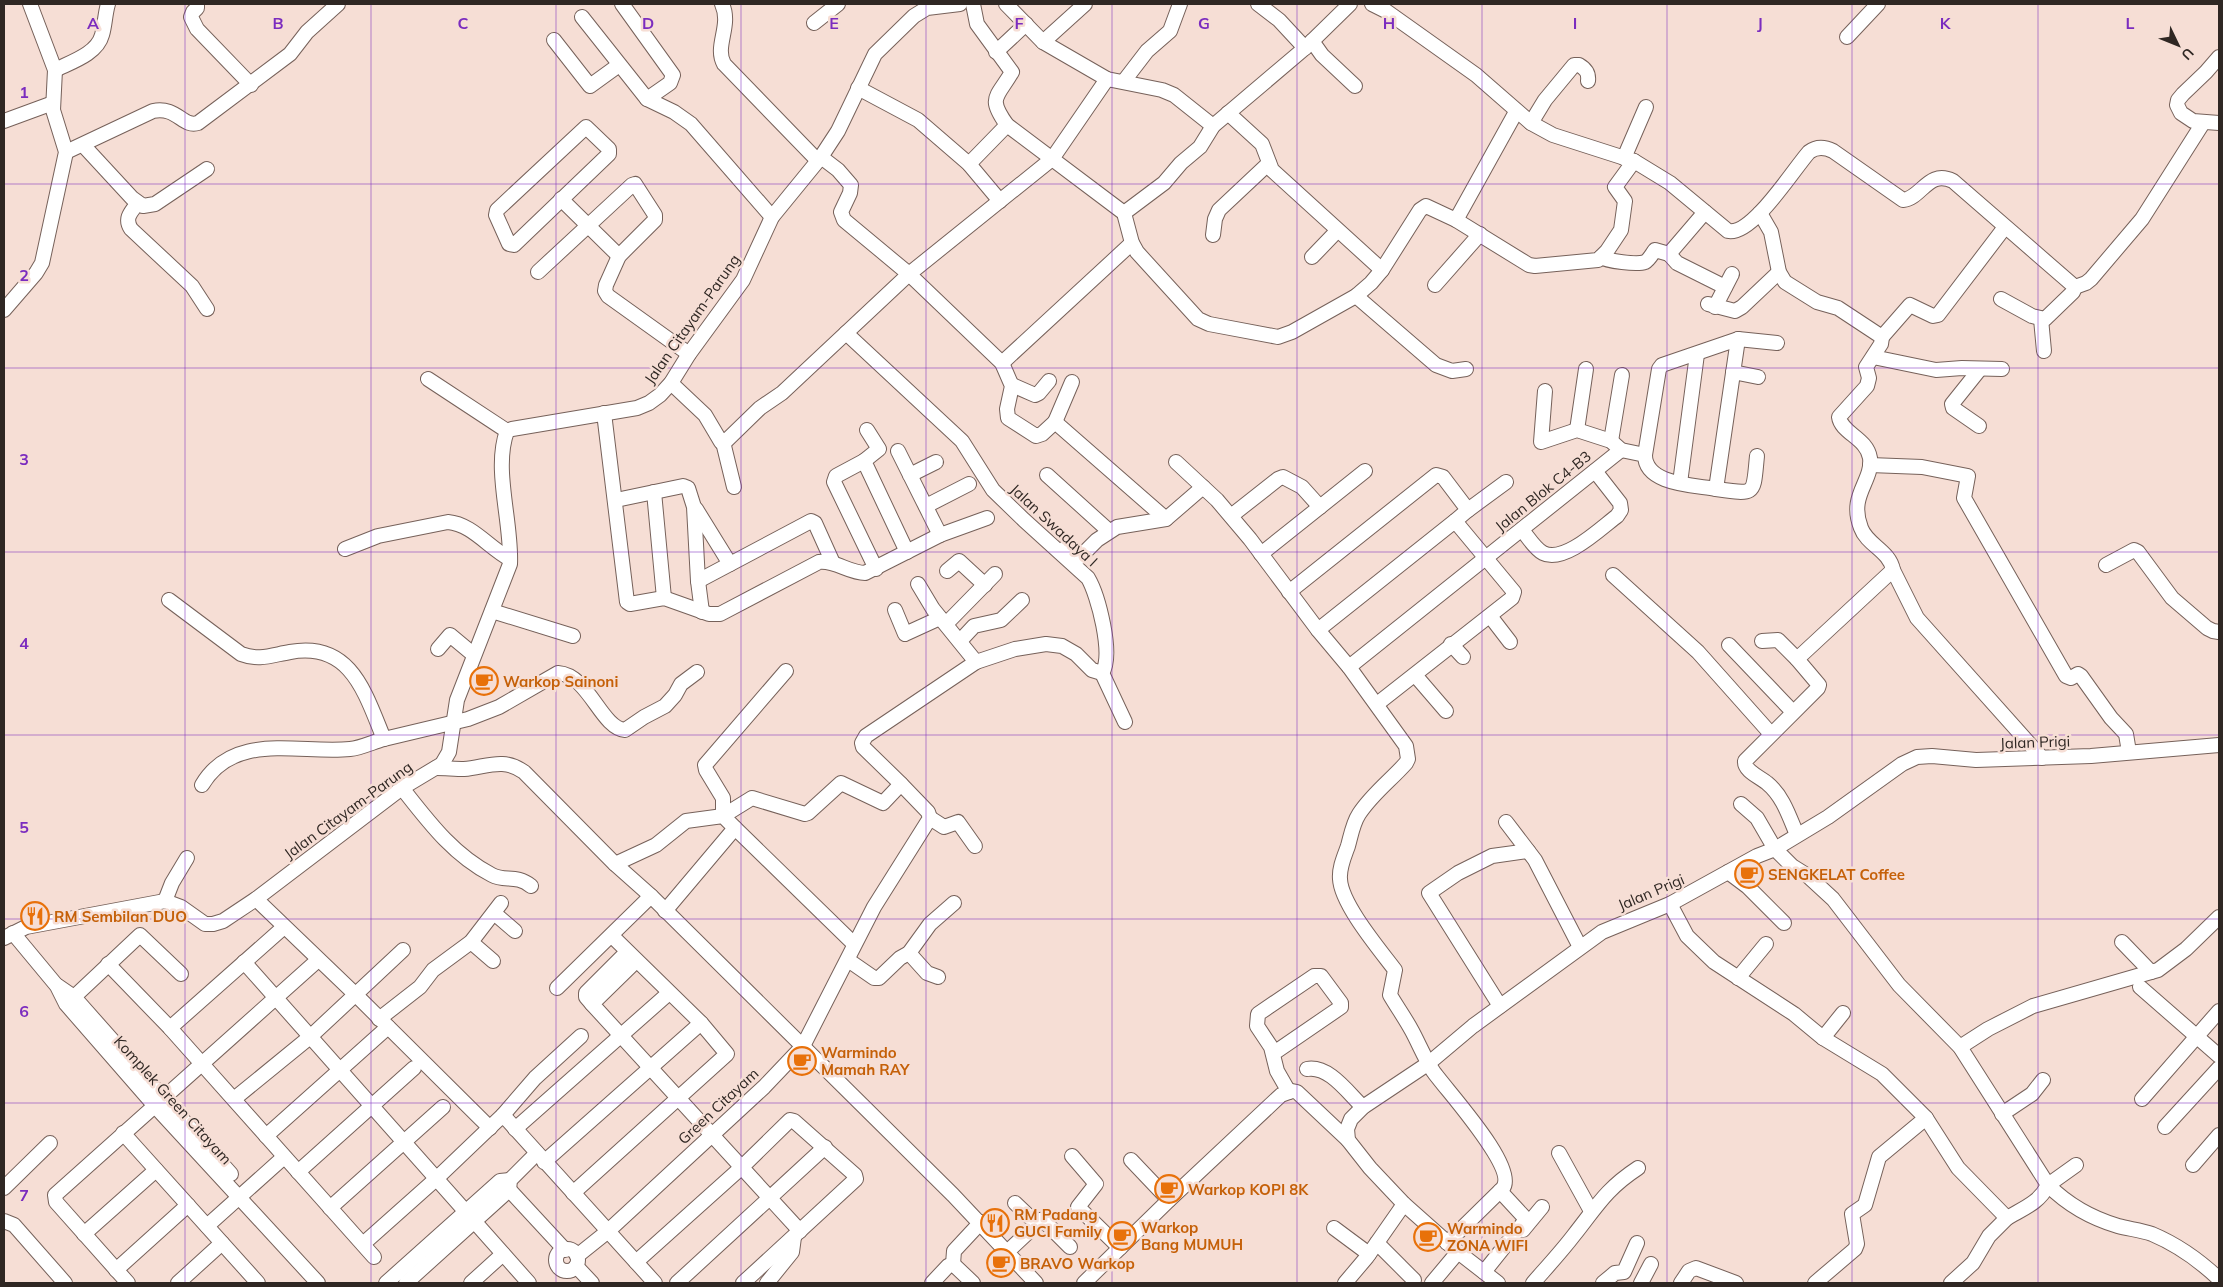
<svg xmlns="http://www.w3.org/2000/svg" width="2223" height="1287" font-family="Mulish,sans-serif">
<style>
.lines{fill:none;stroke-linecap:round;stroke-linejoin:round}
.minor-casing{stroke:#76615a;stroke-width:16}
.minor{stroke:#fff;stroke-width:14}
.grid{fill:none;stroke:#7b2cbf;stroke-width:1;stroke-opacity:0.55}
.labels{text-anchor:middle;dominant-baseline:central;stroke-width:5;stroke-linejoin:round;paint-order:stroke}
.street-label{font-size:15px;fill:#2f2723;stroke:#f6ded5}
.food-label{font-size:15px;font-weight:bold;fill:#c56008;stroke:#f6ded5;text-anchor:start}
.grid-label{font-size:16px;text-anchor:middle;font-weight:bold;fill:#7b2cbf;stroke:#f6ded5;stroke-width:5;stroke-linejoin:round;paint-order:stroke}
</style>
<rect width="100%" height="100%" fill="#f6ded5"/>
<g class="lines">
<defs>
<g id="minor">
<polyline points="197,4 197,8 193,12 191,17 197,29 251,85"/>
<polyline points="622,4 673,75 670,83 647,99"/>
<path d="M722,4C732,26 714,46 724,64L818,161"/>
<path d="M973,4L977,24L1012,72C997,98 987,97 1007,125L1124,213L1132,243L1137,252L1198,319L1209,324L1278,337L1292,332L1356,296L1371,283L1382,270L1420,210L1426,206L1456,220L1529,265L1535,266L1598,260L1607,251L1621,230L1625,201L1615,187L1634,161"/>
<polyline points="1006,4 1043,42 1107,79 1162,90 1174,95 1213,126"/>
<polyline points="1258,4 1279,20 1305,48"/>
<path d="M1372,4L1386,11L1476,75L1531,123L1553,135L1634,161L1670,183L1728,231C1752,236 1793,170 1809,152C1817,146 1825,147 1833,151L1903,200C1922,198 1928,169 1953,181L2075,287L2086,283L2091,279L2142,219L2203,123"/>
<polyline points="582,17 647,99 674,112 691,124 772,217"/>
<polyline points="814,23 838,4"/>
<polyline points="1847,37 1878,4"/>
<polyline points="554,40 590,86 619,65"/>
<polyline points="1312,41 1322,55 1355,86"/>
<polyline points="1043,42 1085,4"/>
<polyline points="996,52 1026,24"/>
<polyline points="2219,57 2206,72 2183,94 2178,100 2177,105 2181,113 2193,121 2219,123"/>
<path d="M55,70C71,62 97,54 102,35C105,25 105,14 108,4"/>
<polyline points="1124,81 1147,51 1170,31 1180,4"/>
<polyline points="858,88 918,120 969,164 1000,201"/>
<polyline points="1228,113 1262,144 1272,170 1382,270"/>
<polyline points="4,121 53,103"/>
<path d="M1531,123L1545,100L1574,65H1579C1586,69 1589,73 1588,81"/>
<polygon points="586,127 609,149 609,154 514,245 509,244 496,215 497,210"/>
<polyline points="83,145 132,198 143,206 155,204 207,169"/>
<path d="M66,152L153,111C177,106 183,128 198,123L290,54L307,32L338,4"/>
<polyline points="821,157 838,170 851,185 850,193 841,212 844,220 909,274 1002,363 1012,386 1007,409 1008,418 1036,436 1042,434 1055,422 1166,519"/>
<polyline points="1624,158 1646,107"/>
<polyline points="969,164 1007,125"/>
<polyline points="561,199 619,256"/>
<path d="M138,203C131,212 124,218 131,229L192,286L207,309"/>
<polyline points="1124,213 1164,183 1181,163 1200,147 1213,126 1305,48 1350,4"/>
<path d="M1760,213L1771,232L1779,272L1785,282L1817,302L1838,308L1882,337L1881,344L1866,367L1869,378L1867,386L1839,417C1841,433 1867,438 1870,458C1873,482 1848,495 1861,528C1867,545 1890,551 1893,570L1797,659L1819,685L1818,688L1745,761C1744,771 1760,777 1767,783C1783,796 1789,816 1797,835"/>
<polyline points="1456,220 1516,112"/>
<polyline points="1213,235 1215,219 1219,210 1269,163"/>
<polyline points="1669,254 1677,263 1725,287"/>
<polyline points="1312,257 1337,231"/>
<path d="M1601,257C1607,261 1637,265 1645,262C1649,260 1652,254 1655,250L1669,254L1705,212"/>
<polyline points="538,272 632,185 635,184 655,215 655,220 619,256 606,285 605,291 608,296 689,354"/>
<polyline points="1435,285 1480,234"/>
<polyline points="1356,296 1436,365 1452,371 1466,369"/>
<polyline points="2001,299 2032,316 2045,319 2073,292 2075,287"/>
<polyline points="1708,304 1735,311 1742,307 1779,272"/>
<polyline points="1715,307 1732,274"/>
<polyline points="4,310 36,273 42,263 66,152 53,110 55,70 30,4"/>
<polyline points="2041,319 2044,351"/>
<path d="M846,333L962,441L993,490L1024,520L1088,578C1098,595 1114,655 1102,673L1092,670L1076,654L1062,646L1046,644L1015,649L976,662L866,736L862,743L863,747L901,784"/>
<polyline points="1882,337 1910,305 1933,316 1938,315 2005,227"/>
<polyline points="1873,357 1936,370 1962,368 2002,369"/>
<polyline points="1002,363 1132,243"/>
<polyline points="1733,372 1758,377"/>
<polyline points="428,379 507,431"/>
<polyline points="671,383 705,415 721,442 726,441 760,408 782,393 909,274 1052,159 1107,79"/>
<polyline points="1012,385 1035,395 1039,393 1049,381"/>
<path d="M1545,391L1541,442L1577,430L1611,441L1621,450L1645,455C1645,485 1695,485 1716,489L1738,339"/>
<path d="M604,413L627,602L630,604L664,598L709,614H720L819,562C835,560 849,573 865,573L940,535L987,518"/>
<polyline points="1055,422 1072,382"/>
<polyline points="1979,426 1953,408 1952,404 1980,369"/>
<polyline points="867,430 879,449 864,461 907,552"/>
<polyline points="1577,430 1586,369"/>
<polyline points="1611,441 1622,375"/>
<polyline points="723,442 734,487"/>
<polyline points="898,451 940,535"/>
<polyline points="1645,455 1659,369 1662,365 1738,339 1777,343"/>
<polyline points="864,461 836,476 834,482 876,569"/>
<path d="M1176,462L1217,500L1250,539L1318,630L1349,667L1406,746L1408,759L1406,763C1391,780 1372,794 1359,814C1353,823 1351,835 1348,846C1344,857 1339,868 1340,879C1341,904 1380,950 1395,970L1390,995C1397,1007 1405,1018 1412,1031C1419,1044 1425,1059 1433,1071C1446,1090 1518,1167 1503,1188L1447,1243"/>
<polyline points="1870,465 1922,467 1968,476 1964,498 2066,676 2071,678 2078,674 2081,676 2111,718 2126,734 2129,752"/>
<polyline points="910,475 936,462"/>
<polyline points="1047,475 1109,531"/>
<polyline points="1680,483 1697,354"/>
<path d="M1716,489C1757,495 1753,495 1757,456"/>
<polyline points="654,492 664,598"/>
<polyline points="616,500 683,486 688,488 694,507 698,581 702,612"/>
<polyline points="926,506 969,484"/>
<polyline points="696,509 730,564"/>
<polyline points="1468,510 1506,482"/>
<polyline points="1231,516 1278,479 1283,477 1302,487 1320,507"/>
<path d="M1522,530C1528,537 1535,549 1543,553C1564,564 1601,528 1617,516L1621,510L1620,503L1595,471"/>
<polyline points="1065,548 1080,557 1097,540 1117,527 1166,519 1203,487"/>
<path d="M345,549L378,536L448,522C472,524 489,548 510,559"/>
<polyline points="1261,554 1365,471"/>
<polyline points="2106,565 2134,550 2138,552 2172,598 2207,628 2213,631 2219,632"/>
<polyline points="1893,570 1917,618 2042,758"/>
<polyline points="947,571 959,561 985,585"/>
<polyline points="1613,575 1698,652 1771,734"/>
<polyline points="698,581 811,521 815,523 833,563"/>
<polyline points="918,584 933,609 976,662"/>
<polyline points="1289,592 1436,475 1443,477 1468,510 1455,521"/>
<path d="M169,600L241,654C259,661 272,655 290,652C351,641 365,693 384,739L468,719L499,707L558,673C589,675 601,728 625,730L644,717L665,706L675,695L681,684L697,672"/>
<polyline points="895,610 905,634 940,618"/>
<polyline points="492,611 573,636"/>
<polyline points="1490,616 1510,642"/>
<polyline points="946,624 995,574"/>
<polyline points="1318,630 1455,521 1514,592 1512,598 1377,704"/>
<polyline points="960,641 974,626 1001,620 1022,600"/>
<polyline points="1762,641 1778,640 1797,659"/>
<polyline points="1451,644 1463,657"/>
<polyline points="1729,645 1793,712"/>
<polyline points="438,649 450,635 474,655"/>
<polyline points="1349,667 1621,450"/>
<polyline points="1102,673 1125,722"/>
<polyline points="1415,675 1446,711"/>
<path d="M436,768C445,768 455,769 464,769C487,767 503,757 524,772L615,864L651,896L953,1195L1036,1283"/>
<path d="M202,785C234,731 299,754 350,749C361,748 373,742 384,739"/>
<path d="M402,788C428,821 453,855 492,875C505,882 516,874 531,886"/>
<polyline points="723,816 723,798 706,770 705,765 786,671"/>
<polyline points="930,818 944,827 958,822 975,846"/>
<polyline points="1506,822 1535,860 1580,947"/>
<polyline points="735,828 854,944"/>
<polyline points="615,864 656,845 686,821 723,816 735,828 665,911"/>
<polyline points="1728,872 1748,887 1784,923"/>
<polyline points="256,899 356,995 490,1128"/>
<polyline points="165,901 172,883 187,858"/>
<path d="M1670,904L1687,936L1714,962L1794,1014L1823,1038L1882,1074L1926,1118L1958,1168L2007,1218C2024,1208 2039,1203 2048,1185L1960,1047L1899,985L1833,899L1808,876L1792,866L1775,849L1757,818L1741,804"/>
<polyline points="494,913 515,931"/>
<polyline points="13,933 57,986 66,1004 154,1105 318,1283"/>
<path d="M4,938L26,927L165,901L181,907L205,924H213L223,921L256,899L402,788L442,764L449,752L457,700L510,564C512,522 493,469 507,431L512,429L637,408L649,403L660,395L671,383L689,354L743,280L772,217L821,157L838,131L875,54L914,16L927,8L960,4"/>
<polyline points="471,942 493,961"/>
<polyline points="2122,942 2151,972"/>
<polyline points="909,953 927,973 938,977"/>
<polyline points="848,960 874,978 879,978 900,958 909,953 930,924 954,903"/>
<polyline points="636,961 592,1004 800,1231"/>
<polyline points="244,962 529,1283"/>
<polyline points="108,964 170,1028 374,1257"/>
<polyline points="1738,978 1766,944"/>
<polyline points="58,986 74,997 231,1174"/>
<polyline points="2140,987 2219,1056"/>
<polyline points="557,988 651,896"/>
<polyline points="74,997 140,935 181,974"/>
<polyline points="592,1004 586,997 586,993 627,952"/>
<polyline points="1500,1006 1429,893 1458,873 1492,856 1528,851"/>
<polyline points="379,1019 420,987 433,970 471,942 501,903"/>
<polyline points="170,1028 284,927"/>
<polyline points="1823,1038 1843,1013"/>
<polyline points="1960,1047 1988,1029 2033,1006 2158,970 2186,949 2219,917"/>
<polyline points="1274,1053 1341,1007 1341,1003 1321,976 1314,976 1258,1014 1257,1026 1271,1047 1277,1071 1289,1092"/>
<path d="M1307,1069C1329,1065 1348,1093 1363,1107"/>
<polyline points="234,1099 310,1037 403,950"/>
<polyline points="2142,1099 2219,1011"/>
<polyline points="2002,1114 2032,1094 2043,1080"/>
<polyline points="503,1115 535,1078 581,1036"/>
<polyline points="2165,1127 2219,1068"/>
<polyline points="515,1129 669,993"/>
<polyline points="123,1133 258,1283"/>
<polyline points="266,1136 388,1027"/>
<polyline points="1559,1153 1591,1211"/>
<polyline points="1072,1156 1096,1184 1078,1207 1120,1248"/>
<polyline points="1131,1160 1169,1200"/>
<polyline points="544,1162 701,1023"/>
<path d="M2076,1165L2048,1185C2068,1205 2091,1218 2118,1226C2129,1229 2141,1230 2152,1234C2178,1245 2199,1260 2219,1279"/>
<polyline points="2193,1165 2219,1135"/>
<polyline points="298,1172 414,1068"/>
<polyline points="503,1183 565,1250"/>
<polyline points="4,1188 50,1143"/>
<polyline points="573,1193 727,1054 701,1023 612,936"/>
<polyline points="330,1208 443,1107"/>
<polyline points="4,1221 14,1225 65,1283"/>
<polyline points="1037,1224 1041,1220 1045,1222 1070,1247"/>
<polyline points="207,1226 284,1157"/>
<polyline points="1334,1228 1369,1254"/>
<polyline points="1523,1230 1542,1207"/>
<polyline points="84,1234 156,1170"/>
<polyline points="1377,1243 1414,1280"/>
<polyline points="363,1244 436,1179 503,1115 655,1283"/>
<circle cx="567" cy="1260" r="11"/>
<polyline points="1007,1252 1037,1224 1015,1203"/>
<polyline points="577,1256 607,1232 764,1087 803,1046 874,907 930,818 928,812 901,784 883,803 841,783 808,813 805,814 752,798 723,816"/>
<polyline points="636,1262 742,1167 790,1120 794,1121 855,1175 856,1179 743,1283"/>
<polyline points="953,1264 954,1251 981,1222"/>
<polyline points="576,1266 592,1283"/>
<polyline points="116,1270 188,1205"/>
<polyline points="1484,1272 1524,1222 1525,1218 1500,1191"/>
<polyline points="128,1283 56,1202 55,1195 318,960"/>
<polyline points="178,1283 222,1243"/>
<polyline points="386,1283 500,1181 510,1180"/>
<polyline points="406,1283 509,1190 510,1180 537,1153"/>
<polyline points="471,1283 503,1254"/>
<polyline points="677,1283 825,1147"/>
<polyline points="767,1283 792,1252 794,1237"/>
<polyline points="932,1283 948,1266 953,1264 973,1283"/>
<polyline points="1084,1283 1169,1200 1281,1095 1292,1091 1297,1092 1348,1140"/>
<polyline points="1345,1283 1367,1257 1404,1204"/>
<polyline points="1432,1283 1458,1252"/>
<polyline points="1498,1283 1458,1252 1404,1204 1370,1168 1348,1140 1347,1129 1351,1119 1363,1107 1429,1063 1473,1026 1602,932 1670,904 1757,856 1775,849 1828,817 1902,764 1917,757 1932,756 1976,760 2091,756 2219,745"/>
<path d="M1533,1283C1547,1267 1561,1252 1574,1235C1597,1206 1606,1189 1638,1168"/>
<polyline points="1603,1283 1615,1273 1624,1272 1637,1243"/>
<polyline points="1641,1283 1651,1264"/>
<polyline points="1681,1283 1689,1271 1696,1268 1736,1283"/>
<polyline points="1815,1283 1855,1249 1857,1244 1852,1214 1865,1205 1879,1157 1926,1118"/>
<polyline points="1951,1283 1973,1263 1989,1236 2007,1218"/>
</g>
</defs>
<use href="#minor" class="minor-casing"/>
<use href="#minor" class="minor"/>
</g>
<path class="grid" d="M185,4V1283M371,4V1283M556,4V1283M741,4V1283M926,4V1283M1112,4V1283M1297,4V1283M1482,4V1283M1667,4V1283M1852,4V1283M2038,4V1283M4,184H2219M4,368H2219M4,552H2219M4,735H2219M4,919H2219M4,1103H2219"/>
<defs>
<symbol id="cafe-ring" viewBox="-11 -11 22 22"><circle r="9.5" fill="#f6ded5" stroke="#e8710a" stroke-width="1.5"/><path d="M-5.5-4.5H6V0H3Q3 3.5 0 3.5H-2.5Q-5.5 3.5-5.5 0ZM3-3.2v2h1.7v-2ZM-6 4.5H4V6H-6Z" fill="#e8710a"/></symbol>
<symbol id="restaurant-ring" viewBox="-11 -11 22 22"><circle r="9.5" fill="#f6ded5" stroke="#e8710a" stroke-width="1.5"/><path d="M-5-6h1v4h1v-4h1v4h1v-4h1v5L-1.5 .5V6h-2V.5L-5-1ZM5-6V6H3V1.5H1.5Q1.5-4 5-6Z" fill="#e8710a"/></symbol>
</defs>
<g fill-rule="evenodd">
<use href="#cafe-ring" x="468" y="665" width="32" height="32"/>
<use href="#cafe-ring" x="1733" y="858" width="32" height="32"/>
<use href="#restaurant-ring" x="19" y="900" width="32" height="32"/>
<use href="#cafe-ring" x="786" y="1045" width="32" height="32"/>
<use href="#cafe-ring" x="1153" y="1173" width="32" height="32"/>
<use href="#restaurant-ring" x="979" y="1207" width="32" height="32"/>
<use href="#cafe-ring" x="1106" y="1220" width="32" height="32"/>
<use href="#cafe-ring" x="1412" y="1221" width="32" height="32"/>
<use href="#cafe-ring" x="985" y="1247" width="32" height="32"/>
</g>
<g class="labels">
<g class="street-label">
<text transform="translate(692 319) rotate(-55)">Jalan Citayam-Parung</text>
<text transform="translate(1543 491) rotate(-39)">Jalan Blok C4-B3</text>
<text transform="translate(1054 525) rotate(43)">Jalan Swadaya I</text>
<text transform="translate(2035 742) rotate(-2)">Jalan Prigi</text>
<text transform="translate(348 810) rotate(-36)">Jalan Citayam-Parung</text>
<text transform="translate(1651 892) rotate(-23)">Jalan Prigi</text>
<text transform="translate(173 1100) rotate(48)">Komplek Green Citayam</text>
<text transform="translate(718 1106) rotate(-43)">Green Citayam</text>
</g>
<g class="food-label">
<text x="503" y="681">Warkop Sainoni</text>
<text x="1768" y="874">SENGKELAT Coffee</text>
<text x="54" y="916">RM Sembilan DUO</text>
<text x="821" y="1052">Warmindo<tspan x="821" dy="17">Mamah RAY</tspan></text>
<text x="1188" y="1189">Warkop KOPI 8K</text>
<text x="1014" y="1214">RM Padang<tspan x="1014" dy="17">GUCI Family</tspan></text>
<text x="1141" y="1227">Warkop<tspan x="1141" dy="17">Bang MUMUH</tspan></text>
<text x="1447" y="1228">Warmindo<tspan x="1447" dy="17">ZONA WIFI</tspan></text>
<text x="1020" y="1263">BRAVO Warkop</text>
</g>
</g>
<g class="grid-label">
<text x="93" y="29">A</text>
<text x="278" y="29">B</text>
<text x="463" y="29">C</text>
<text x="648" y="29">D</text>
<text x="834" y="29">E</text>
<text x="1019" y="29">F</text>
<text x="1204" y="29">G</text>
<text x="1389" y="29">H</text>
<text x="1575" y="29">I</text>
<text x="1760" y="29">J</text>
<text x="1945" y="29">K</text>
<text x="2130" y="29">L</text>
<text x="24" y="98">1</text>
<text x="24" y="281">2</text>
<text x="24" y="465">3</text>
<text x="24" y="649">4</text>
<text x="24" y="833">5</text>
<text x="24" y="1017">6</text>
<text x="24" y="1201">7</text>
</g>
<rect width="2223" height="1287" fill="none" stroke="#2f2723" stroke-width="10"/>
<g transform="translate(2178 45) rotate(133)" stroke="#f6ded5" stroke-width="4" paint-order="stroke">
<path d="M0-4L9 19L0 12L-9 19Z" fill="#2f2723"/>
<text y="-8" font-size="14" font-weight="bold" text-anchor="middle" fill="#2f2723">U</text>
</g>
</svg>
